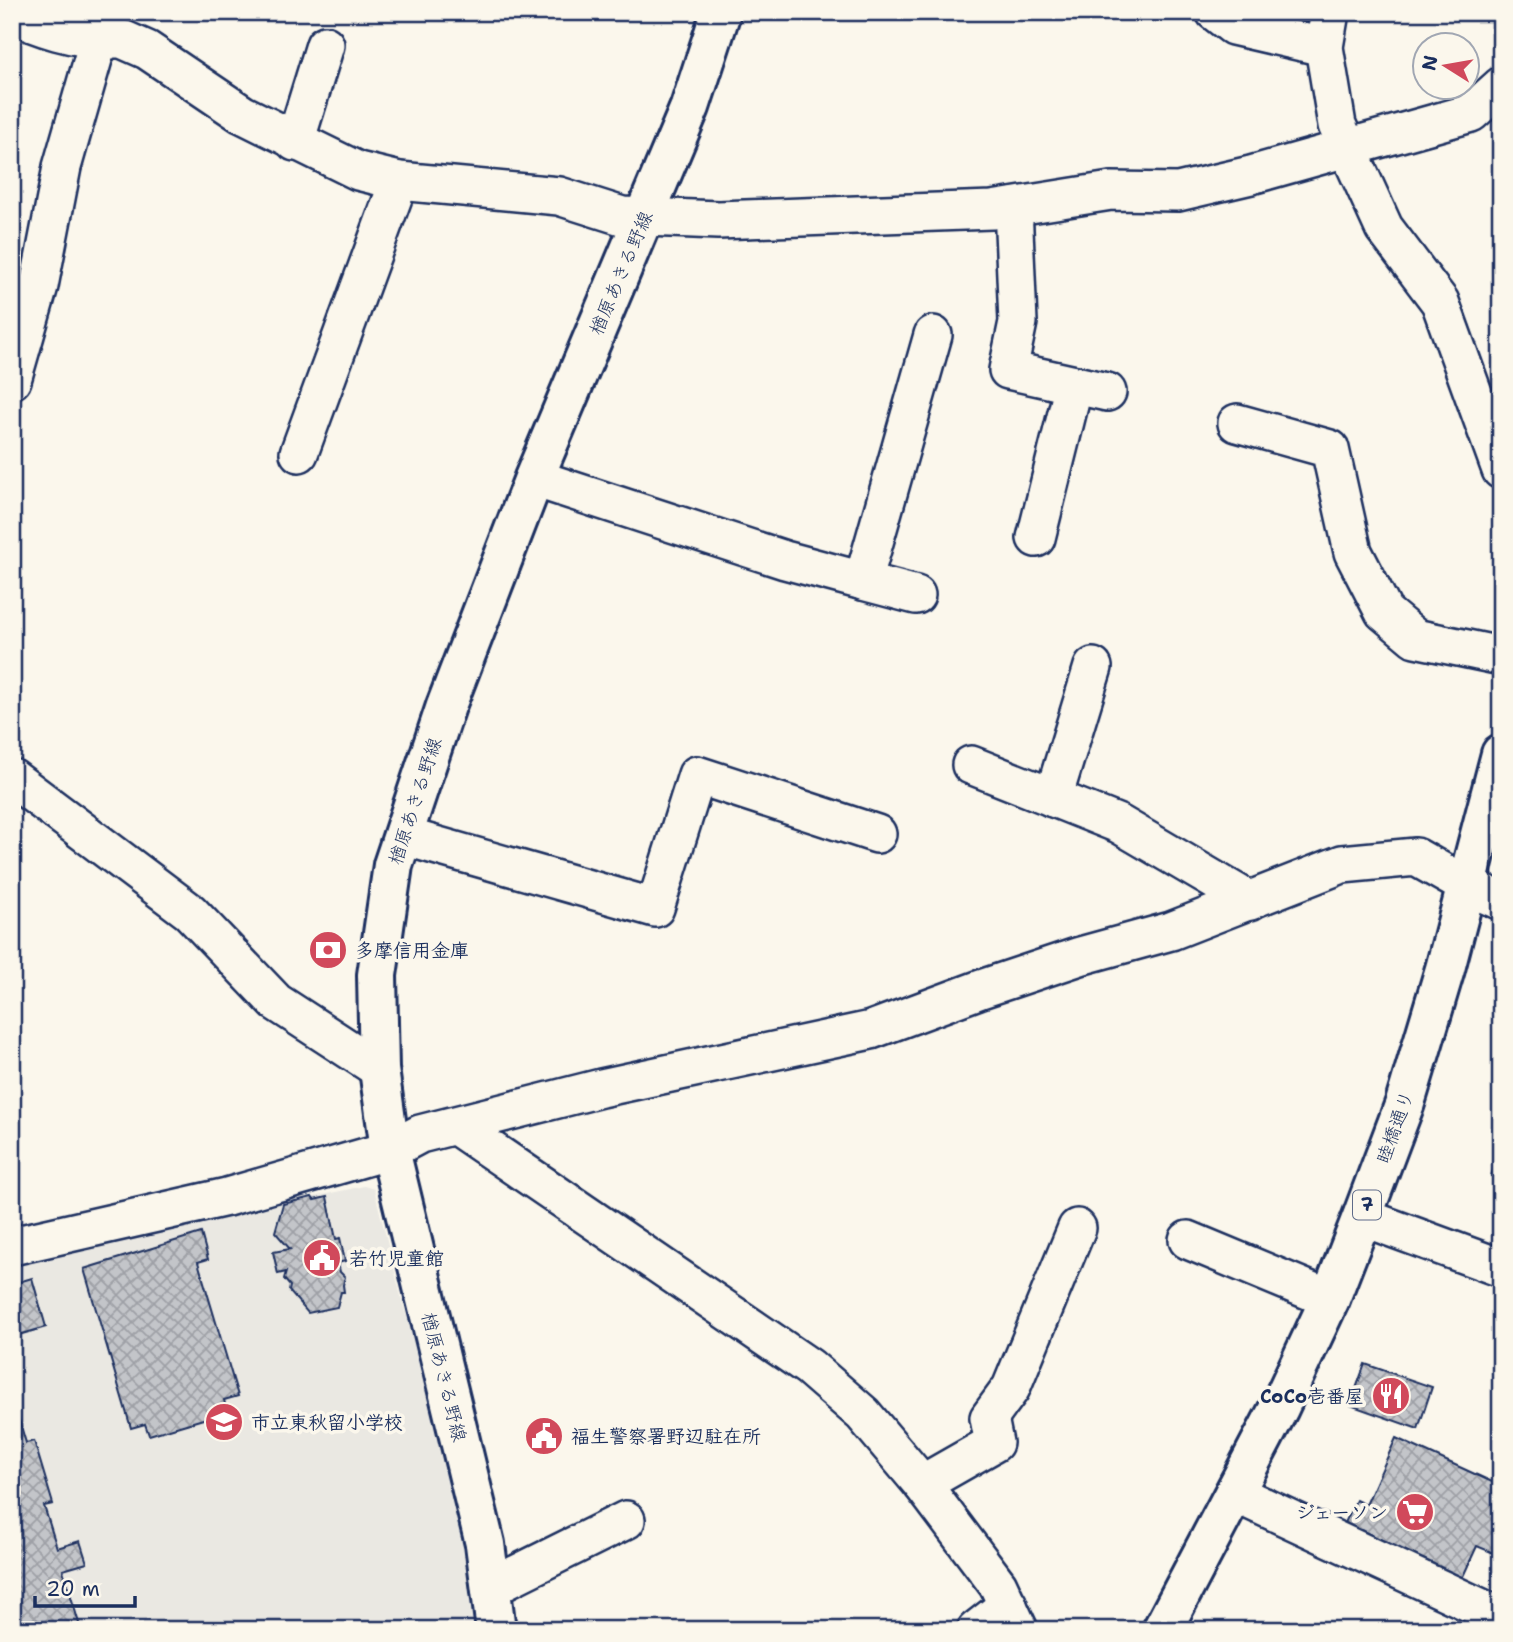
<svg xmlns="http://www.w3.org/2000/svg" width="1513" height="1642" font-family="'Shantell Sans','Klee One',sans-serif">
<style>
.built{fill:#eae8e2}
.building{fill:url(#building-cross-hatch);stroke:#1b2f5e;stroke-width:2}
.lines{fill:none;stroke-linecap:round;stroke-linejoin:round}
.minor-casing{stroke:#1b2f5e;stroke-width:42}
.major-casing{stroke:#1b2f5e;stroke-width:44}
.minor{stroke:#fbf7ec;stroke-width:37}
.major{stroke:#fbf7ec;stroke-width:38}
.labels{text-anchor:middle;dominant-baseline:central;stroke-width:7;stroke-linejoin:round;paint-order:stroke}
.shield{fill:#fbf7ec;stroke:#5e6b89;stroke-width:2}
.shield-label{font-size:18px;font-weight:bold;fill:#1b2f5e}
.street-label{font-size:19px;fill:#1b2f5e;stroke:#fbf7ec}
.poi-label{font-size:19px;font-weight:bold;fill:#1b2f5e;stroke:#fbf7ec;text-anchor:start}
</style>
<defs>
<pattern id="building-cross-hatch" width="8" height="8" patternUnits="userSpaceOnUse" patternTransform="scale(1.75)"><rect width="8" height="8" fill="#c3c5c9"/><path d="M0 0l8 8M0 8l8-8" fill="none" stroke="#9ea0a6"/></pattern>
</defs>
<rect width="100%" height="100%" fill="#fbf7ec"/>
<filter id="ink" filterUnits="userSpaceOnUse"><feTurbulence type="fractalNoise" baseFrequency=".0143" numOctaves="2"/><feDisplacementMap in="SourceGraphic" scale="14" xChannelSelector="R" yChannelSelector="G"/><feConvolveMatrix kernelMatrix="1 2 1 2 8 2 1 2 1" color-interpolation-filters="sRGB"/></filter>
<g filter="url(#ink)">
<polygon class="built" points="364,1186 374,1189 403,1304 422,1363 451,1481 471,1591 475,1630 12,1630 12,1261"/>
<g class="building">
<polygon points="1501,1147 1501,1179 1491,1176"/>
<polygon points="312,1197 314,1200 327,1197 336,1239 340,1238 345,1261 338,1263 340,1272 345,1277 343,1285 344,1292 341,1292 337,1307 308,1313 289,1291 290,1286 284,1279 286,1272 278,1274 273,1252 290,1249 275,1232 283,1204"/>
<polygon points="201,1233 208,1259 198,1262 238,1396 224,1400 227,1412 149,1435 145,1424 131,1428 84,1269"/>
<polygon points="32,1278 46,1327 12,1337 12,1284"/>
<polygon points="1365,1364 1432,1387 1418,1429 1350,1405"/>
<polygon points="12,1396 26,1443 34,1441 53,1504 44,1506 57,1548 80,1541 87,1563 63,1570 81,1630 20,1630 12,1605"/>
<polygon points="1396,1438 1501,1486 1501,1556 1477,1546 1460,1583 1342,1529 1356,1500 1366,1505"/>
</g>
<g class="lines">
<defs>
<g id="minor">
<polyline points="108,12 105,39 122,39 147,50 242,114 358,171 399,181 559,196 622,216 718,220 992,210 1111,191 1178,192 1251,175 1471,113 1501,86"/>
<polyline points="1215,12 1233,26 1324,47"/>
<polyline points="1330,12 1324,47 1337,125 1384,228 1440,302 1501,470"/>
<path d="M12,14C40,28 74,38 105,39L95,52L62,167L39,286L12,380"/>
<polyline points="295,142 325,45"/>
<polyline points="1013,207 1018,322 1008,370 1107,392"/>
<polyline points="1237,423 1330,449 1353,552 1384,612 1415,638 1501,656"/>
<polyline points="299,453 399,181"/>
<polyline points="534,478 785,560 863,581 933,335"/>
<polyline points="1036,538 1074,385"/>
<polyline points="863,581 916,595"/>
<polyline points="971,765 1119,824 1250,901"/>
<polyline points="12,778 190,912 276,1002 379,1069"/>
<polyline points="1053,798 1093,667"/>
<polyline points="403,836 655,908 697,775 877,834"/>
<polyline points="456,1126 809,1367 863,1414 922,1484 998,1585 1019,1630"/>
<polyline points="1362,1217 1501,1268"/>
<polyline points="1188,1240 1330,1299"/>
<polyline points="12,1246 227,1197 390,1150 420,1134 601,1088 871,1030 981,989 1080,956 1171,931 1342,864 1416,857 1467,886 1501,901"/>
<polyline points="922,1484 994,1443 989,1418 1011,1388 1077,1228"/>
<polyline points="1234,1493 1501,1617"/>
<polyline points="491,1587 626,1520"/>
<polyline points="976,1630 1008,1605"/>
</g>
<g id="major">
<polyline points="496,1630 485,1544 390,1150 379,1069 377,975 393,865 446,706 534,478 690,107 721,12"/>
<polyline points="1162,1630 1279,1408 1330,1299 1362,1217 1405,1103 1445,969 1501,754"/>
</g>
</defs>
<use href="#minor" class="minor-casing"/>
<use href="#major" class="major-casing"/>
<use href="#minor" class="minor"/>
<use href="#major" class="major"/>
</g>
</g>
<defs>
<symbol id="bank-disc" viewBox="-11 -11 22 22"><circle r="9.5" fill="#d1495b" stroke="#fbf7ec"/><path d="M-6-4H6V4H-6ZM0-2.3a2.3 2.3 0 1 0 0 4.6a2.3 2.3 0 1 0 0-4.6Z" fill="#fff"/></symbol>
<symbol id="civic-disc" viewBox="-11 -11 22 22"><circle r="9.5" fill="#d1495b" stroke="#fbf7ec"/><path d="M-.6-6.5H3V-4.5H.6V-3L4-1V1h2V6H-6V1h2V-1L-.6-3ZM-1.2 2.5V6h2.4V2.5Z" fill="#fff"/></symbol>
<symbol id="restaurant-disc" viewBox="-11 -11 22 22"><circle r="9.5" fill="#d1495b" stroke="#fbf7ec"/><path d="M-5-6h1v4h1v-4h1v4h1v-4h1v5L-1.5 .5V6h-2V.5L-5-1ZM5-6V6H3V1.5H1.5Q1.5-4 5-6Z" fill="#fff"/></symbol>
<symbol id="school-disc" viewBox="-11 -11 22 22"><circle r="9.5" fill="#d1495b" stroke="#fbf7ec"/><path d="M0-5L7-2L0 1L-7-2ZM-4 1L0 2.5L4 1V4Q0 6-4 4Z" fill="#fff"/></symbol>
<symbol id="supermarket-disc" viewBox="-11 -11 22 22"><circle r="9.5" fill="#d1495b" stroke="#fbf7ec"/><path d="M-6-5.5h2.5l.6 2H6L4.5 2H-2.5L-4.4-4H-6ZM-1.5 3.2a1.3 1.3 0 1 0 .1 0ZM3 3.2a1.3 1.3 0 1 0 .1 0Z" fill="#fff"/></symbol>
</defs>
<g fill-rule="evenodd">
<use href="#bank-disc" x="306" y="928" width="44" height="44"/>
<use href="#civic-disc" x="300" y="1236" width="44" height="44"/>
<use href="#restaurant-disc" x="1369" y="1374" width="44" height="44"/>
<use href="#school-disc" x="202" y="1400" width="44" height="44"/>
<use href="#civic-disc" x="522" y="1414" width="44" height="44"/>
<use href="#supermarket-disc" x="1393" y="1490" width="44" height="44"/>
</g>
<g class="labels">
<rect class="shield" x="1353" y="1190.5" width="28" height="29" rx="5"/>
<g class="shield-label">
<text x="1367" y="1205">7</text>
</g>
<g class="street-label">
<text transform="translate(621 273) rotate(-67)">楢原あきる野線</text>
<text transform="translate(415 801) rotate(-72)">楢原あきる野線</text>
<text transform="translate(1395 1127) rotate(-70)">睦橋通り</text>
<text transform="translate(444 1377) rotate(76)">楢原あきる野線</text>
</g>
<g class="poi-label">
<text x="355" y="950">多摩信用金庫</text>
<text x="349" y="1258">若竹児童館</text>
<text x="1364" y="1396" text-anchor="end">CoCo壱番屋</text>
<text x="251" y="1422">市立東秋留小学校</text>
<text x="571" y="1436">福生警察署野辺駐在所</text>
<text x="1388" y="1512" text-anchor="end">ジェーソン</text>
</g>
</g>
<rect width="1513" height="1642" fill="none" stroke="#fbf7ec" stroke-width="42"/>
<rect x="21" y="21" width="1471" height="1600" fill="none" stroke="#1b2f5e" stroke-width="2.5" filter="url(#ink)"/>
<g transform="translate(1446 66) rotate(281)"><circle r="33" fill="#fbf7ec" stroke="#a1a7b3" stroke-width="2"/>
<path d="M0-5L12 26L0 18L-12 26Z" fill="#d1495b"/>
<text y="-10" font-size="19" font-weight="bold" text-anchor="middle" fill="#1b2f5e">N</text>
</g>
<path d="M35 1596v10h100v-10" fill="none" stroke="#1b2f5e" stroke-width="3.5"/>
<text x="46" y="1596" font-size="21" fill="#1b2f5e" stroke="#fbf7ec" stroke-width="5" paint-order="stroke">20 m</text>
</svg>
